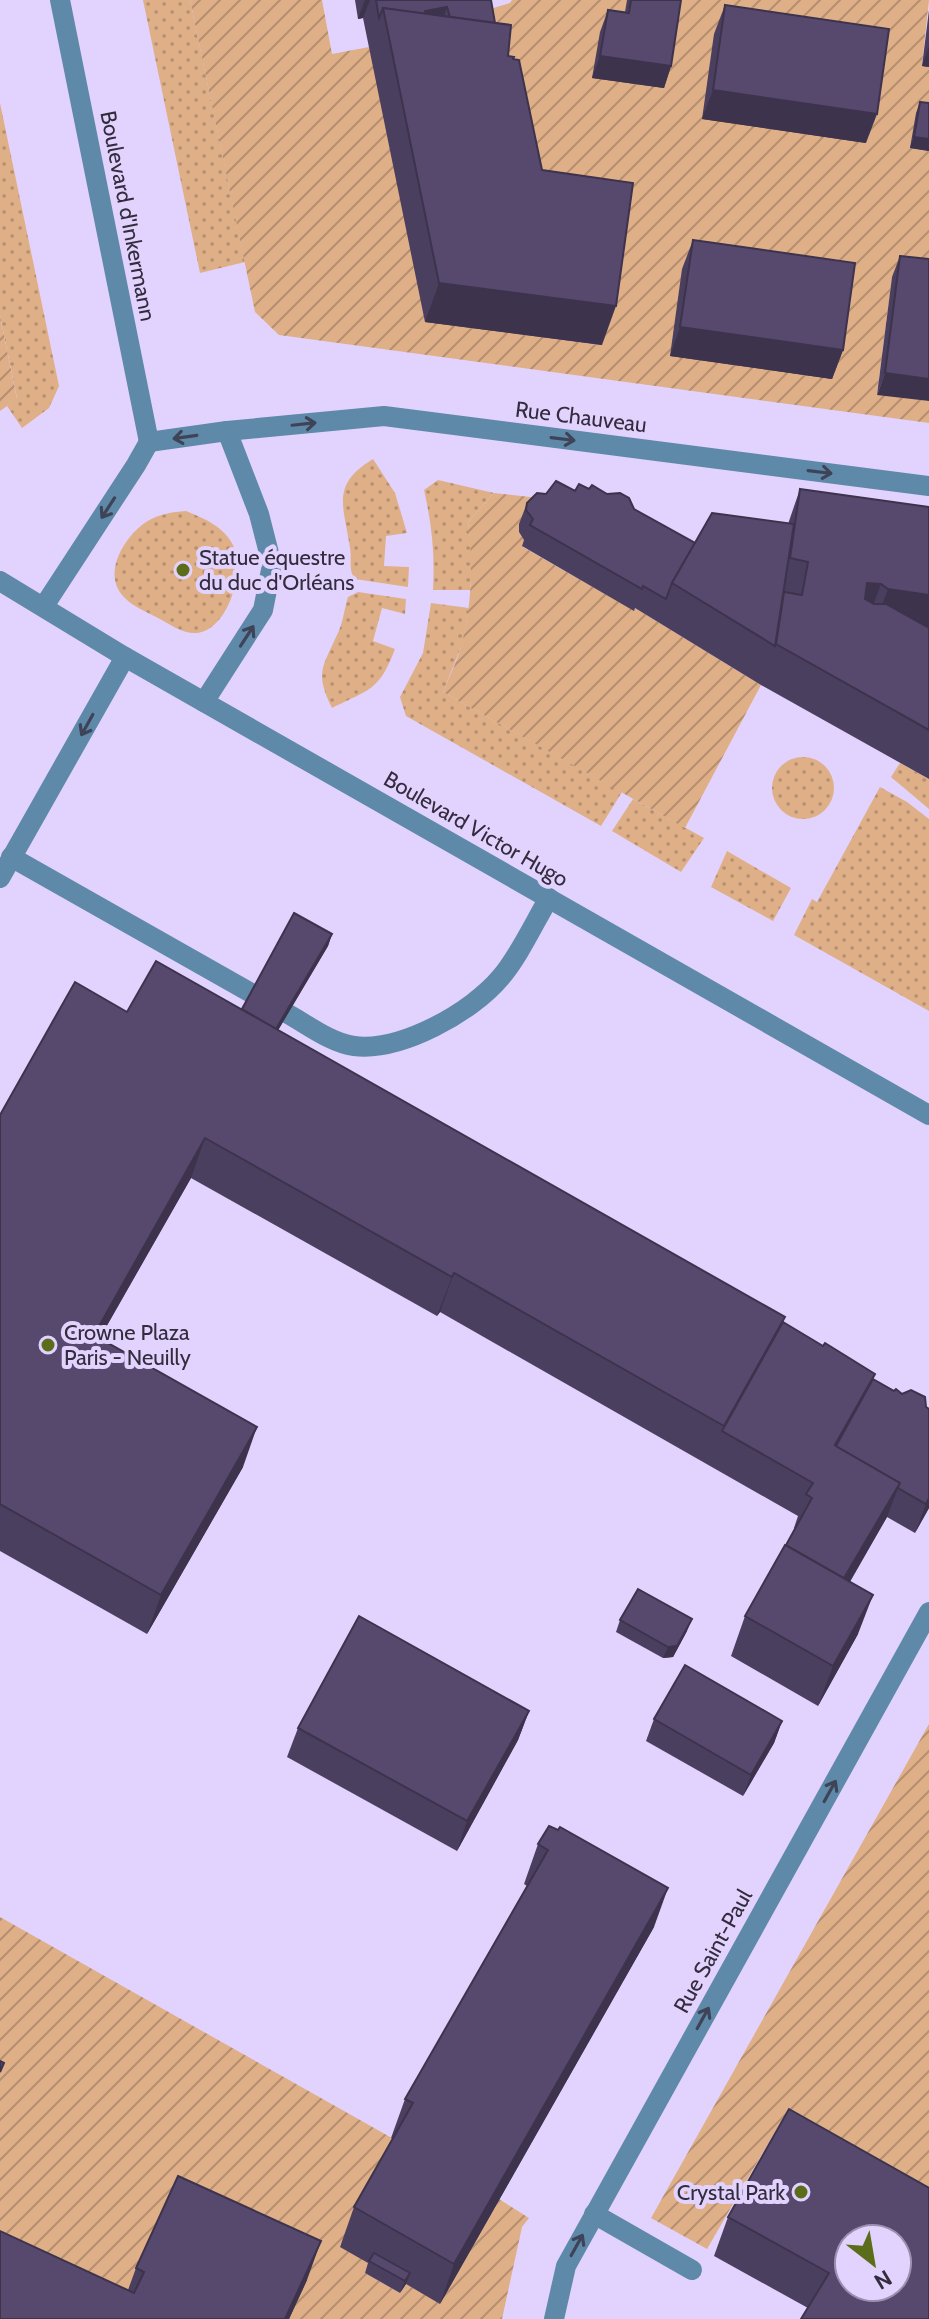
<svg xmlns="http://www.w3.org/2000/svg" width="929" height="2319" font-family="Cabin,sans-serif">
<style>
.grass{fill:url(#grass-dots)}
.garden{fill:url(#garden-furrows)}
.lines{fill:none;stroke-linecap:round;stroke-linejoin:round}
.minor{stroke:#5f89a8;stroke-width:20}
.wall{fill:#4b3f5f}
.shaded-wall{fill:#3d334d}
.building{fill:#57496e;stroke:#3d334d;stroke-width:2;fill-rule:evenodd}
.oneway{stroke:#3e4358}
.poi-dot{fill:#5b6d1a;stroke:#e2d3fe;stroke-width:3}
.labels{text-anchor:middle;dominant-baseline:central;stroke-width:8;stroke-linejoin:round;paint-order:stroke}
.street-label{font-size:22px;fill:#332c3d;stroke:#e2d3fe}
.poi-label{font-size:22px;fill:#332c3d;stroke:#e2d3fe;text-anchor:start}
</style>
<defs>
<pattern id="grass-dots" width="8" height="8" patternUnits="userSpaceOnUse" patternTransform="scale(2)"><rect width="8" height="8" fill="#dfaf87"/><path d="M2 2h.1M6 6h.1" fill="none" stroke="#b58f70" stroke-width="1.8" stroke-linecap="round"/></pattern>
<pattern id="garden-furrows" width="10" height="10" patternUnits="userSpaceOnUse" patternTransform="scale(2)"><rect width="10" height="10" fill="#dfaf87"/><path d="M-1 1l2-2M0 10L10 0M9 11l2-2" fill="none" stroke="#b58f70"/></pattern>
</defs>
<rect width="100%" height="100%" fill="#e2d3fe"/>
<g class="grass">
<polygon points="143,0 190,0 245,262 200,273"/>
<polygon points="0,103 59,386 49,408 22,428 7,406 17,398 0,316"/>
<path d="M373,459L395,493L407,533L386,536L384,566L409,567L408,587L355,579C348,570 352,559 350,548C344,506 330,485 373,459Z"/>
<path d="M438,480L494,493L468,522L473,558L470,590H433C435,555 432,525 424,490Z"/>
<path d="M186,511C205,519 224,526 234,547C245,572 228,630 197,633C182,634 170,624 158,618C145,611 131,606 122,595C103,572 124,537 146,522C159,514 172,512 186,511Z"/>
<path d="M358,592L406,599L405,614L382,608L373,641L395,649C379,691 370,689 332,708C315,673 322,668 337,635C343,623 344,610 348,597Z"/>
<polygon points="431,603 469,608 463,642 443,692 622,792 601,826 406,716 400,697 423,653"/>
<circle cx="803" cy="788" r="31"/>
<polygon points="900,763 929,779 929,809 891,777"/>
<polygon points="880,787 907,802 929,819 929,1011 794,935 812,899 817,902"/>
<polygon points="633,799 704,838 681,872 612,831"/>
<polygon points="727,851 791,888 773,921 711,887"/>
</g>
<g class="garden">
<polygon points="190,0 322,0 332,54 369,47 474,328 601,345 528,209 477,13 510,3 512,0 929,0 922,65 929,66 929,115 910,148 929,151 929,282 892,278 877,394 929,401 929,423 279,335 255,312"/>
<polygon points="0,316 17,399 0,411"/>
<path d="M494,493L548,499L519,532L525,541L523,547L633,610L635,608L761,685L685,828L443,692C450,675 459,657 463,639C472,601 473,561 468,522Z"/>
<polygon points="929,1724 929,2199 783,2118 707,2249 651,2218"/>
<polygon points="0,1917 399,2142 340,2246 370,2264 365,2273 400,2293 406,2284 440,2303 499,2199 529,2218 522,2227 502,2319 289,2319 122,2307 0,2277"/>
</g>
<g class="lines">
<g class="minor">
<polyline points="60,0 149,442"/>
<polyline points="227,431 384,416 929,486"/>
<polyline points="149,442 227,431 259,514 272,565 263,610 204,702"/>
<polyline points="0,581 125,657 929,1115"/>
<polyline points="44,606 136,465 149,442"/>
<polyline points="11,857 253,994"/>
<polyline points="0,878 125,657"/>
<path d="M288,1014C308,1025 331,1043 354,1046C401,1052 472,1012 501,977C519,956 534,923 549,898"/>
<polyline points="594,2214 692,2270"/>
<polyline points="554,2319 566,2266 929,1612"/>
</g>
</g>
<g class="wall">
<polygon points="355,0 491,0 495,23 508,56 513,59 542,170 602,345 425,322 363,18 358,19"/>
<polygon points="627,0 681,0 671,66 664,88 592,78 600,32 608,10 625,12"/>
<polygon points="725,5 866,143 702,119 714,34"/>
<polygon points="929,10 929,67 922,66"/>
<polygon points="920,102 929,103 929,151 910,148 916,113"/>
<polygon points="693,240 843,350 832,379 670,356 682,269"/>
<polygon points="900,256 929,259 877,395 892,277"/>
<polygon points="800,489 929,507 929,779 761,685 635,608 634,611 522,546 524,540 519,532 519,524 527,503 546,494 575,491 634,509 695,543 788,524"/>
<polygon points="332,934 328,946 278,1030 783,1322 873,1379 929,1409 929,1508 915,1533 887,1517 850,1582 858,1634 818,1706 731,1656 745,1616 795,1529 794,1528 798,1516 440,1312 437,1316 191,1178 100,1338 243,1467 147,1634 0,1551 0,1115 127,1012 242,1009"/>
<polygon points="620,1620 687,1631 673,1657 663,1658 616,1632"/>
<polygon points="529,1711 518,1740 457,1851 287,1757 298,1728"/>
<polygon points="654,1719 782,1721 774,1743 743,1796 646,1741"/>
<polygon points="549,1826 654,1927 440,2304 406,2284 400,2293 365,2273 368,2263 340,2247 354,2207 393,2139 391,2138 405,2099 527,1886 524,1884 538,1844"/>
<polygon points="929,2188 808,2308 714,2256 728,2217"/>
<polygon points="136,2268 307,2280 289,2319 0,2319 128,2290"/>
</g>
<g class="shaded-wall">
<polygon points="365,0 370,0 363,18 358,19"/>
<polygon points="447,7 437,36 425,11"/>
<polygon points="929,46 929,67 922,66"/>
<polygon points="600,56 671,66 664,88 592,78"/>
<polygon points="713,90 877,114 866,143 702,119"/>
<polygon points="914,137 929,139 929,151 910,148"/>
<polygon points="439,283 616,306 602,345 425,322"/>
<polygon points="680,327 843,350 832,379 670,356"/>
<polygon points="885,373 929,379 929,401 877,395"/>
<polygon points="867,583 881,584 866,625 852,624"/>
<polygon points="888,589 929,595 929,638 873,630"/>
<polygon points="332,934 328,946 257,1066 262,1054"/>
<polygon points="205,1138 191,1178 79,1374 94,1335"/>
<polygon points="454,1273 440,1312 437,1316 452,1277"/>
<polygon points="257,1427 243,1467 147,1634 161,1595"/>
<polygon points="900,1483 887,1517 829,1617 842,1583"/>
<polygon points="929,1498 929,1508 915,1533 926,1504"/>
<polygon points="873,1595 858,1634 818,1706 833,1666"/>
<polygon points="692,1619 687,1631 673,1657 663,1658 668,1647"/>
<polygon points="529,1711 518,1740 457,1851 467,1821"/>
<polygon points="782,1721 774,1743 743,1796 751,1775"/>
<polygon points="668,1888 654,1927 440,2304 454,2264"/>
<polygon points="321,2241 307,2280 289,2319 285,2319"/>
<polygon points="410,2273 406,2284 400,2293 405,2281"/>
</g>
<g class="building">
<polygon points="376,0 491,0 495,23 450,17 447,7 425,11 425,14 383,8 379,18"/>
<polygon points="631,0 681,0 671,66 600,56 608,10 629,13"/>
<polygon points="725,5 889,29 877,114 713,90"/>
<polygon points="383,8 511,25 508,56 514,57 513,59 519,60 542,170 633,183 616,306 439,283"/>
<polygon points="920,102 929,103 929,139 914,137"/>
<polygon points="693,240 855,263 843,350 680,327"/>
<polygon points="900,256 929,259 929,379 885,373"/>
<polygon points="556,481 575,491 579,484 589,489 592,485 607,494 620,493 629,498 634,509 695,543 672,583 666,599 643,586 642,589 530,525 533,519 526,510 527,503 537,493 546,494"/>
<polygon points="800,489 929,507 929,595 888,589 881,584 867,583 865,599 874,604 886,604 929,628 929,730 776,644 784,592 802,595 808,562 790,558"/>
<polygon points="712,513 794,524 775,646 672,583"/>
<polygon points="294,913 332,934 276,1029 242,1009"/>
<polygon points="156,961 785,1317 724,1426 454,1273 452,1277 205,1138 94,1335 257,1427 161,1595 0,1504 0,1115 75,982 127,1012"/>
<polygon points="783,1322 823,1346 825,1343 875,1374 835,1445 900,1483 844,1578 786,1545 812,1498 806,1494 813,1483 722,1431"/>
<polygon points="873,1379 894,1391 896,1389 902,1394 911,1390 925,1397 926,1407 929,1409 929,1498 926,1504 898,1488 900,1483 836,1446"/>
<polygon points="785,1545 873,1595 833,1666 745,1616"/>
<polygon points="638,1589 692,1619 677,1646 668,1647 620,1620"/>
<polygon points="359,1616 529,1711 467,1821 298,1728"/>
<polygon points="685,1665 782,1721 751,1775 654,1719"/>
<polygon points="549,1826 558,1830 560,1827 668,1888 454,2264 354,2207 413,2103 405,2099 548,1850 538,1844"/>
<polygon points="0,2061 4,2063 0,2072"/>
<path d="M789,2109L929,2188V2319H801L829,2273L728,2217ZM849,2239H897V2287H849Z"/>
<polygon points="178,2176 321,2241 285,2319 0,2319 0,2231 134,2293 144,2272 136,2268"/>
<polygon points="374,2253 410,2273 405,2281 369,2261"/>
</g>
<defs><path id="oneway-shaft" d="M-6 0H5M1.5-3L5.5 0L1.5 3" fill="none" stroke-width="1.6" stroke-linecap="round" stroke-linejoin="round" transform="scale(2)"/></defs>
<g class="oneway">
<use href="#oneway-shaft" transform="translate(304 424) rotate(-6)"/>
<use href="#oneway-shaft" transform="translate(185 437) rotate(172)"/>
<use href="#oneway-shaft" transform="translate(563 439) rotate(7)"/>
<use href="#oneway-shaft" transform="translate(820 472) rotate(7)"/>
<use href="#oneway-shaft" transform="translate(108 508) rotate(123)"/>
<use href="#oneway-shaft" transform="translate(247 636) rotate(-57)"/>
<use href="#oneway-shaft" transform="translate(87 725) rotate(119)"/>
<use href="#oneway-shaft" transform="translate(830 1791) rotate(-61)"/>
<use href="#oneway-shaft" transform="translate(703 2018) rotate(-61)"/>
<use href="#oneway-shaft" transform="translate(577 2245) rotate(-61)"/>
</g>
<g class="poi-dot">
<circle cx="183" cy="570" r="8"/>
<circle cx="48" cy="1345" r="8"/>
<circle cx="801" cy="2192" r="8"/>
</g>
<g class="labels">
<g class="street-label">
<text transform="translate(128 216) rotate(79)">Boulevard d'Inkermann</text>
<text transform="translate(581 417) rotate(7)">Rue Chauveau</text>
<text transform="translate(476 829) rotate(30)">Boulevard Victor Hugo</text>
<text transform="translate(713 1951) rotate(-61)">Rue Saint-Paul</text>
</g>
<g class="poi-label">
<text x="199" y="557">Statue équestre<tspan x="199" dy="25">du duc d'Orléans</tspan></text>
<text x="64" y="1332">Crowne Plaza<tspan x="64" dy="25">Paris - Neuilly</tspan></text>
<text x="785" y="2192" text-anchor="end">Crystal Park</text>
</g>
</g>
<g transform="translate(873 2263) rotate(149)"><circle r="38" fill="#e2d3fe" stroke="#9c90b1" stroke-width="2"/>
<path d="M0-6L14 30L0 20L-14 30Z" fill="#5b6d1a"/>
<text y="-12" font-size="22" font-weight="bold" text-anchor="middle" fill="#332c3d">N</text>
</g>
</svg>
